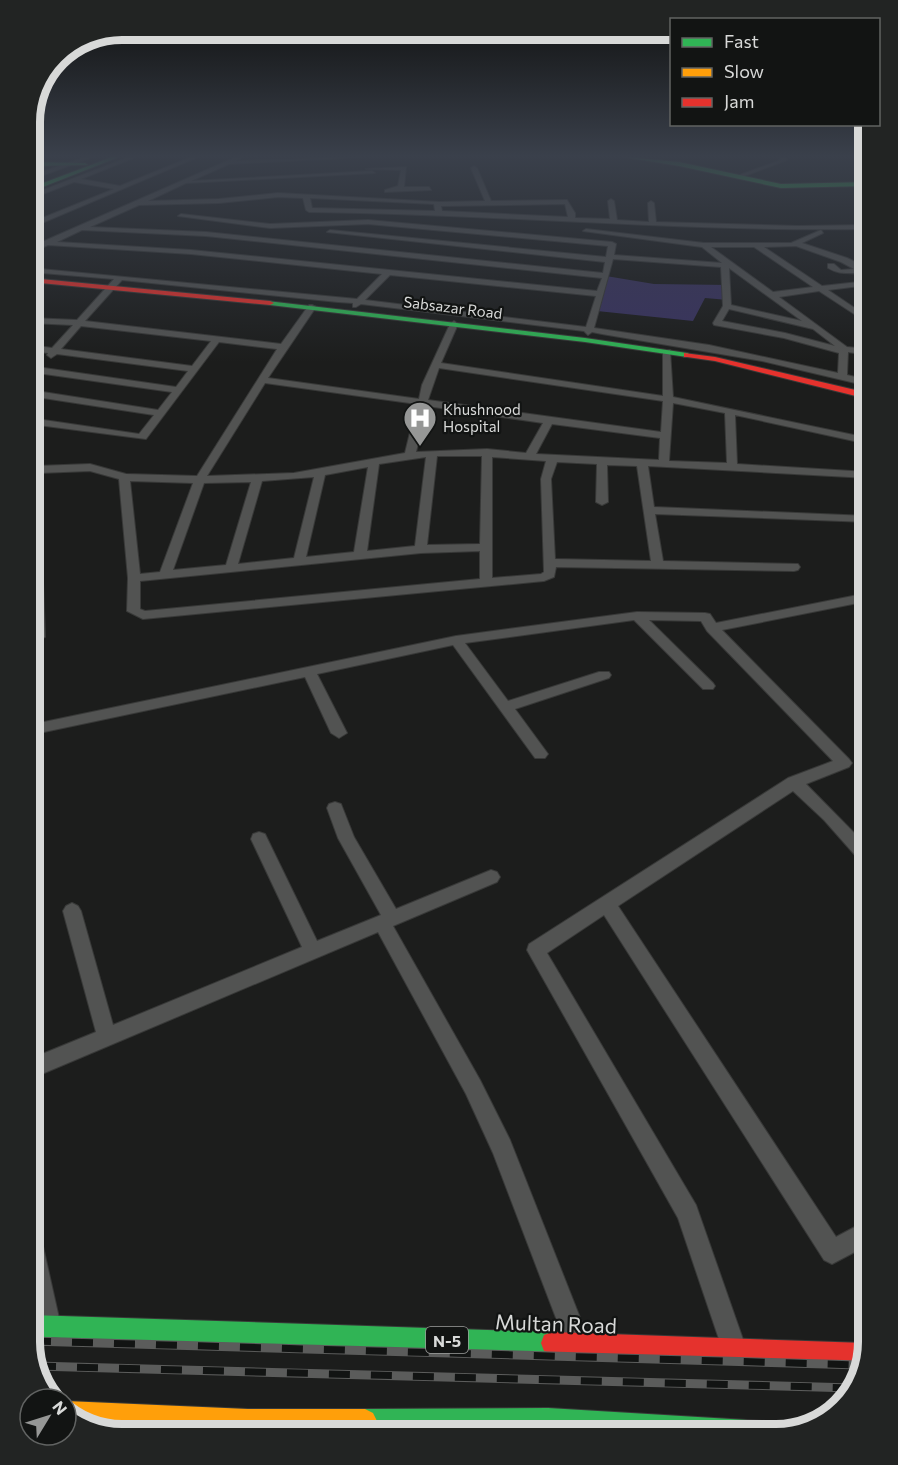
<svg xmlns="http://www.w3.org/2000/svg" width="898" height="1465" font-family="Commissioner,sans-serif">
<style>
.green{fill:#39335f}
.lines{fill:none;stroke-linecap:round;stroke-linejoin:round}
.street-casing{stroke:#383938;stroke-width:2}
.fast-casing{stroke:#383938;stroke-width:2}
.slow-casing{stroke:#383938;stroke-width:2}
.jam-casing{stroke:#383938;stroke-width:2}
.street{fill:#525352;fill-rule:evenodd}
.fast{fill:#30b455;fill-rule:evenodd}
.slow{fill:#ff9f0a;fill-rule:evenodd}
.jam{fill:#e5322d;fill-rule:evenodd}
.rail-casing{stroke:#5b5c5b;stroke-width:9}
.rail{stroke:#121413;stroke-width:7;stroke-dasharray:21;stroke-linecap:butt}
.labels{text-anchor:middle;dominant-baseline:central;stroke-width:4.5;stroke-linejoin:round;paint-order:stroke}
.far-street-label{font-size:15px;fill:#d8d9d8;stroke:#121413}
.far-poi-label{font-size:15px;fill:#d8d9d8;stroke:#121413;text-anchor:start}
.shield{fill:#121413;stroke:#9d9e9d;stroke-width:1.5}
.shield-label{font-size:16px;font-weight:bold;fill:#d8d9d8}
.near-street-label{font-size:21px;fill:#d8d9d8;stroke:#121413}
.rim{fill:none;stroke:#d8d9d8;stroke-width:8}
</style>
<rect width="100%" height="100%" fill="#1c1d1c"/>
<polygon class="green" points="606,276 654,284 730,285 728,300 705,298 693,321 597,311"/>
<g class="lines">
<defs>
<g id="street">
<polygon points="85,157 93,157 30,180 30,176"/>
<polygon points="129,157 136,157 81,179 120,186 191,157 198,157 30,228 30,223 114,189 74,182 30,199 30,195"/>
<path d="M236,157H243L236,161L362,157L229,164L191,181L372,171L375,173L186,183L148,201L219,199L278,193L440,202L485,201L471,168L474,166L477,168L491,201L567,200L575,213V218L610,219L608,201L611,199L614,201L617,220L649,222L648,203L651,201L654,203L656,222L798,226L868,225V229C679,232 497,214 309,212L306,210L303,198L278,197L219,203L139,205L90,227L206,232L603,273L605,262L327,232L330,230L606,257L608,246L368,224L270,228L178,216L181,214L270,224L368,220L612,242L616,244L614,255L722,263L702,247L583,231L586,229L704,243H791L821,230L823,233L802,243L847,258L868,268V276C853,270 843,277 828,268V264H834L841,270L854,269L841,262L796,246L764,247L822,286L868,281V285L828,290L868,317V323L819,291L779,297L847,347L868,349V355L848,352L847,375L868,380V386L762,361L602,334L592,332L588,335L584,331L361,304L356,307H353V303L338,302L122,280L85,321L281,344L309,305H312L316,307L268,378L419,399L422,385L450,324L454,321L458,324L441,363L663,396V352L670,350L673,397L868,438V444L735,415L737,464L868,472V478L648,466L654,507L868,516V522L655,514L663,561L798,564L800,567L798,570L794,571L556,567L554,577L544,581L143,619L127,611L128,578L119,479L90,471L39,473L45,637L38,641L33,640L31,637L30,460L34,461L37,466L90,464L126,474L197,476L277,349L219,342L146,439L30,424V418L139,434L154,415L30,396V390L158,410L172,392L30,372V366L176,387L188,371L57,354L51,358L47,355L48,353L30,351V345L52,348L73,325L30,323V318L77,320L114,279L30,272V268L357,299L382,274L191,254L48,245L30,253V248L42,242ZM310,198L434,204L435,211L312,208ZM565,204L568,217L442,211L441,206ZM82,230L206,236L602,278L597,291L191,250L57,242ZM711,247H754L813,287L773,292ZM613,259L721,267L723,306L713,323L714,325L784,338L839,353L838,373L709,345L594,328ZM729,268L802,321L731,305ZM390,275L596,296L586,327L365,300ZM729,309L813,329L835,346L785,333L722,321ZM81,326L211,341L192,366L61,349ZM439,368L663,401L661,432L428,400ZM265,383L417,404L405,453L294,473L207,476ZM673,403L725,413L727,463L669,461ZM427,406L543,423L526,453L487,449L416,452ZM552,424L660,438L659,460L536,454ZM437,456H482L480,544L427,545ZM426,457L415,546L367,551L379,464ZM492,457L546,461L541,479L544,572L541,574L492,578ZM557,462L597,464L596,502L602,505L608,502L607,465L637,466L651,561L555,559L551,479ZM368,467L354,552L306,557L325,475ZM314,477L294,558L238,564L262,481ZM130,481L193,483L160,572L140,574ZM251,482L226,565L173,570L204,483ZM480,551V579L145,611L140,609V581L421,553Z"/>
<polygon points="779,157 785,157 787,160 742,177 737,176 778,161 781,159"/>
<polygon points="406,167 404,187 429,187 431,190 385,192 385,190 398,186 401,170 366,169"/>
<polygon points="868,593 868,601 722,630 849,759 852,763 849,767 806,784 868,847 868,865 862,863 824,820 793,791 618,906 836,1237 868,1220 868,1245 832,1264 824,1260 604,915 547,953 696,1205 746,1348 743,1357 734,1360 725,1357 722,1348 678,1218 527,950 529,944 788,778 833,761 707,631 701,621 649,620 713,683 715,686 713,689 703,689 634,620 465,643 508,701 599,672 609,672 611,675 609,678 515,709 548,754 545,758 535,758 453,645 317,674 347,733 339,738 331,733 305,677 44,732 30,733 30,723 44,722 456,636 637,612 705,613 710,614 716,623"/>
<polygon points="335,802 341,804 354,837 396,909 491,870 497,872 500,877 497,882 393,926 480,1080 510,1140 590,1343 587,1352 578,1355 569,1352 493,1153 466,1094 378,932 30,1079 30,1059 96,1032 63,911 66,906 72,903 78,906 81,911 113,1025 302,947 251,839 253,834 259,832 265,834 317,941 381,915 338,838 327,808 329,804"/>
<polygon points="30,1230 38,1234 42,1242 61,1327 58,1336 49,1339 40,1336 30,1296"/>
</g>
<g id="fast">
<polygon points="112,157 119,157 30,192 30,188"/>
<polygon points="624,157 679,162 781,184 868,182 868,186 781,188 679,166"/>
<polygon points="30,162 85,163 88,165 30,166"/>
<polygon points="267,301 585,338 687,353 691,355 687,357 585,342 270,305 266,303"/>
<polygon points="30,1315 552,1332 560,1335 563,1343 560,1351 552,1354 30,1337"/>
<path d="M548,1408L781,1422L789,1426L792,1431L776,1435C639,1435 502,1432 365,1433L357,1429L353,1421L357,1413L365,1409Z"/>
</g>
<polygon id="slow" points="66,1401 248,1409 365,1409 373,1413 377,1421 373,1429 365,1433 248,1433 89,1426 71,1420 66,1414"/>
<g id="jam">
<polygon points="30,278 270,301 274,303 270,305 30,282"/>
<polygon points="684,353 715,357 868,393 868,399 715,361 687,357 684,357"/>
<polygon points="552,1332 865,1343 868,1344 861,1365 552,1354 544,1351 541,1343 544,1335"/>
</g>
</defs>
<use href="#street" class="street-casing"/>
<use href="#fast" class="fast-casing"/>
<use href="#slow" class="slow-casing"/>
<use href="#jam" class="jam-casing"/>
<use href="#street" class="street"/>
<use href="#fast" class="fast"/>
<use href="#slow" class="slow"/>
<use href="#jam" class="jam"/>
<defs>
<g id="rail">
<polyline points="30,1341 861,1365"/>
<polyline points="35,1366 854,1388"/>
</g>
</defs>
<use href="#rail" class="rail-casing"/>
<use href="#rail" class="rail"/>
</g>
<linearGradient id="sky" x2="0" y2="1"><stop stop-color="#0f100f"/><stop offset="0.43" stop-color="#3a404b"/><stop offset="1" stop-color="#3a404b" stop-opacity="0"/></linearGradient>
<rect width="898" height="362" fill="url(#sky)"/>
<defs>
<symbol id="hospital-pin" viewBox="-11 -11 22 30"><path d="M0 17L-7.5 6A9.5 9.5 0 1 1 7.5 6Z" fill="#969796" stroke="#121413"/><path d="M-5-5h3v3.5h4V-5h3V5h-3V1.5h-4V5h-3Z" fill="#fff"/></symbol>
</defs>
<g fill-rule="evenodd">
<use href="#hospital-pin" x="401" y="399" width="38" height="52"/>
</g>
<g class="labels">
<g class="far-street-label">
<text transform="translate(453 307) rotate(7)">Sabsazar Road</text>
</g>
<g class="far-poi-label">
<text x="443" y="409">Khushnood<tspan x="443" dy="17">Hospital</tspan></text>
</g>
<rect class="shield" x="426" y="1327" width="42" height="26" rx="4.5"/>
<g class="shield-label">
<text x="447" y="1340">N-5</text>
</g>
<g class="near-street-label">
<text transform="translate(556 1323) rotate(2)">Multan Road</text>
</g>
</g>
<path d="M0 0H898V1465H0ZM122 40H776A82 82 0 0 1 858 122V1342A82 82 0 0 1 776 1424H122A82 82 0 0 1 40 1342V122A82 82 0 0 1 122 40Z" fill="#222423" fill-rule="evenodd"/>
<path class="rim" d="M122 40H776A82 82 0 0 1 858 122V1342A82 82 0 0 1 776 1424H122A82 82 0 0 1 40 1342V122A82 82 0 0 1 122 40Z"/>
<rect x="670" y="18" width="210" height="108" fill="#121413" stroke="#616362" stroke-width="1.5"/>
<rect x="682" y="38" width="30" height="9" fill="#30b455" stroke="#616362" stroke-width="1.5"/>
<text x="724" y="48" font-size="18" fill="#d8d9d8">Fast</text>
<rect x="682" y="68" width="30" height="9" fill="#ff9f0a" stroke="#616362" stroke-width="1.5"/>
<text x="724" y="78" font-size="18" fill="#d8d9d8">Slow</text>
<rect x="682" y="98" width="30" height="9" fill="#e5322d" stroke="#616362" stroke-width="1.5"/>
<text x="724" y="108" font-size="18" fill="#d8d9d8">Jam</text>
<g transform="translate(48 1417) rotate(52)"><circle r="28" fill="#121413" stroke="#616362" stroke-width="1.5"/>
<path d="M0-4.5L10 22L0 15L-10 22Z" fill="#969796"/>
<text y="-9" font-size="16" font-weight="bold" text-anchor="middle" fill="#d8d9d8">N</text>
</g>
</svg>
